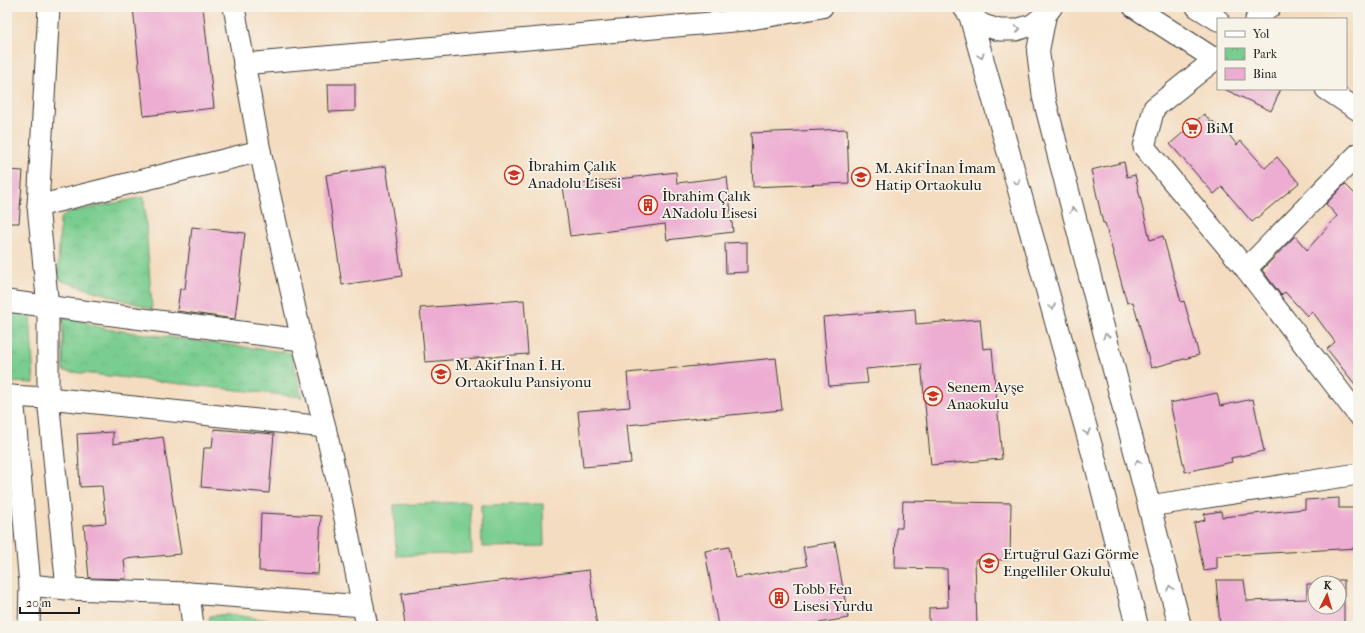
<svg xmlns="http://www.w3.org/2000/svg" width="1365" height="633" font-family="'IM FELL French Canon',serif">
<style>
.grass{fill:#7acd90;stroke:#4b7456}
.park{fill:url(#park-crowns);stroke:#4b7456}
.building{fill:#edadd2}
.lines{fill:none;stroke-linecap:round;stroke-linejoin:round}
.minor-casing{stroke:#3c3935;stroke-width:23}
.major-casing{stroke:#3c3935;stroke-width:24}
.minor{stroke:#fff;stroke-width:21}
.major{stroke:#fff;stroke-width:22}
.oneway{stroke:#999}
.labels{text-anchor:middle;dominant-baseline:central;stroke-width:3.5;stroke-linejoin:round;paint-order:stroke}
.poi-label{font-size:15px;fill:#1c1c1c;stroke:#f7f3e8;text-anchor:start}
</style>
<defs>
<pattern id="park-crowns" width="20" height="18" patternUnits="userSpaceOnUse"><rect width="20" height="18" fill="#7acd90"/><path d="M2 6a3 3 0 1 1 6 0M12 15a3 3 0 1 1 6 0" fill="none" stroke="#69af7c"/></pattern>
</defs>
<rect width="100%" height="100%" fill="#f7f3e8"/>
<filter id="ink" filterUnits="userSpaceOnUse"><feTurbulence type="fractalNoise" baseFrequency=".025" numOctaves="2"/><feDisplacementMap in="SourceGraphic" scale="8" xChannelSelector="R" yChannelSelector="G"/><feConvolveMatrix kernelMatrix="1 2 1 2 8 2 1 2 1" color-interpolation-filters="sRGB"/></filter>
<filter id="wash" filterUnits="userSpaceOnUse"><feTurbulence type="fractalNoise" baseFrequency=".012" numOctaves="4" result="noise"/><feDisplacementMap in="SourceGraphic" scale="16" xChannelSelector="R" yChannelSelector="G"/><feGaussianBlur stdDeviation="0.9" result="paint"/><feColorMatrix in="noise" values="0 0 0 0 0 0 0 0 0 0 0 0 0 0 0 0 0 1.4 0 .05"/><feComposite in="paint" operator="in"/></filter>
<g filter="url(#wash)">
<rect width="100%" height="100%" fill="#f4dcc0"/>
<g class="grass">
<polygon points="470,502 472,553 396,556 394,505"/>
<polygon points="543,504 544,546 482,547 481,505"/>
</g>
<g class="park">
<polygon points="144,197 152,309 62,281 58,278 60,219 66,213"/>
<polygon points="7,312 30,314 34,383 7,382"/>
<polygon points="63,316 106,329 291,353 302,397 63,371"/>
<polygon points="229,614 304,626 208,626 210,616"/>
</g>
<g id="blocks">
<g class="building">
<polygon points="133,7 203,7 214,108 144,116"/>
<polygon points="328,84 355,84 355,111 329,112"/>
<polygon points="1224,89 1281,89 1271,111"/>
<polygon points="1204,114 1212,123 1213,121 1223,132 1225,130 1237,145 1241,141 1265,168 1277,157 1299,183 1252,222 1222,187 1214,194 1170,144"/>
<polygon points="847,129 849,183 753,187 751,133"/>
<polygon points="1124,162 1127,177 1135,175 1150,240 1163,236 1181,302 1184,301 1199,355 1151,368 1133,302 1127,303 1105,223 1103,223 1091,170"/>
<polygon points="386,166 402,276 342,285 326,175"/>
<polygon points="7,170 23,171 19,223 7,223"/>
<polygon points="676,172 677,183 727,177 733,232 667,240 665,224 570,236 563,186"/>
<polygon points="1345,184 1358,197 1358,388 1327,349 1335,342 1312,311 1307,316 1285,292 1281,295 1262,270 1295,236 1307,250 1337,216 1326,204"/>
<polygon points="192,227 245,233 235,319 177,311 180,289 185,289"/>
<polygon points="747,242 747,272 726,273 725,243"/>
<polygon points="524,300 528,354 425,362 420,308"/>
<polygon points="915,309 916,324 980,319 983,349 992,348 1002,459 931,465 921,364 866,369 868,383 829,386 823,317"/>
<polygon points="776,358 782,410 627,425 631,463 583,467 578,411 630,407 627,373"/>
<polygon points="1217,393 1220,406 1253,399 1264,451 1231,458 1232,462 1185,472 1170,403"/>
<polygon points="214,429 274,434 269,493 201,487 204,448 212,448"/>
<polygon points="113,432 113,444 163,437 181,554 124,559 126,579 89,578 84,525 106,523 102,486 80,487 77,434"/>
<polygon points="1339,498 1339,508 1358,508 1358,548 1217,556 1217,569 1204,571 1194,523 1205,520 1204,514 1221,511 1222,517 1305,509 1305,500"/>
<polygon points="903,501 1011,503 1010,560 975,560 977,626 929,626 929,608 948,607 947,569 895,568 896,528 902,528"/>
<polygon points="261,513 321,516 318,574 259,571"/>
<polygon points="835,542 848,618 802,626 718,626 705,551 729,547 735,578 807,566 803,547"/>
<polygon points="589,570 597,626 405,626 401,593"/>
<polygon points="1216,580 1244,580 1247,601 1307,599 1307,584 1315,584 1315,607 1339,607 1339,583 1325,583 1325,580 1344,580 1344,626 1220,626"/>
</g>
</g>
</g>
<g filter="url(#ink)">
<use href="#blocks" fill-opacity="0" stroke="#3c3935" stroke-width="1"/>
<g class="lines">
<defs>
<g id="minor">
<polyline points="49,7 38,206 48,307 48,398 67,589"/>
<polyline points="234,7 260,151 302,340 325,427 337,480 367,626"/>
<polyline points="1134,7 1216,60"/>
<polyline points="1197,7 1218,20"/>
<polyline points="970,15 983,25 999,30 1016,30 1032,25 1045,15"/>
<polyline points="1256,19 1270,7"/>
<polyline points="1218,57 1154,108 1144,147 1246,269 1358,415"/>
<polyline points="244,64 745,20 822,7"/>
<polyline points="1326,89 1358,110"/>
<polyline points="38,206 260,151"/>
<polyline points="1246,269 1358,154"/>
<polyline points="7,301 302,340"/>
<polyline points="7,396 48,398 325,427"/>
<polyline points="13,396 30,585 29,626"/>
<polyline points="1149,506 1358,474"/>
<polyline points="30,585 67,589 189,593 363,606"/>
<polyline points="189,593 193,626"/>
</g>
<g id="major">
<polyline points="964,7 970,15 1094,457 1137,626"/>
<polyline points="1051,7 1045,15 1038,51 1044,98 1180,626"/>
</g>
</defs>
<use href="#minor" class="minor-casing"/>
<use href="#major" class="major-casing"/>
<use href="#minor" class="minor"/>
<use href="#major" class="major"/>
</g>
<defs><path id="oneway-chevron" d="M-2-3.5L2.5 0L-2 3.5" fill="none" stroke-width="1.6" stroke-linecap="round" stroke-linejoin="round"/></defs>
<g class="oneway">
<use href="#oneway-chevron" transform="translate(1018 29) rotate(-13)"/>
<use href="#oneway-chevron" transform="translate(981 56) rotate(74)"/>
<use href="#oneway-chevron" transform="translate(1017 182) rotate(74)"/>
<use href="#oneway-chevron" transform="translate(1073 210) rotate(-104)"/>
<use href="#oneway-chevron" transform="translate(1052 307) rotate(74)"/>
<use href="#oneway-chevron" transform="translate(1106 336) rotate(-104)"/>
<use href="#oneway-chevron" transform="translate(1087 432) rotate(74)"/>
<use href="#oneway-chevron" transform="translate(1138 462) rotate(-104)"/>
<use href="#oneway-chevron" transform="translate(1170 588) rotate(-104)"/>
</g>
</g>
<defs>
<symbol id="supermarket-ring" viewBox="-11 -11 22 22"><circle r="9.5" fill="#f7f3e8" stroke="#c8321e" stroke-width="1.5"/><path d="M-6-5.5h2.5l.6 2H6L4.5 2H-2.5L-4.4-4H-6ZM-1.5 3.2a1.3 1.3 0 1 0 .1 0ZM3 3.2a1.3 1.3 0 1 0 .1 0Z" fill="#c8321e"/></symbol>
<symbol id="school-ring" viewBox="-11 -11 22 22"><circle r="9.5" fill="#f7f3e8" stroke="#c8321e" stroke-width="1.5"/><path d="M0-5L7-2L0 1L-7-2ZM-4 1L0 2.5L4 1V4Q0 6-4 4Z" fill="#c8321e"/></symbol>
<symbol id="building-ring" viewBox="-11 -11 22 22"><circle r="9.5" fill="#f7f3e8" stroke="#c8321e" stroke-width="1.5"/><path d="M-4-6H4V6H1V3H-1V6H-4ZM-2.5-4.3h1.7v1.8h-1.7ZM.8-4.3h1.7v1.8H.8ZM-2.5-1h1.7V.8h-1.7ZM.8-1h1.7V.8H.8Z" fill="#c8321e"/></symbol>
</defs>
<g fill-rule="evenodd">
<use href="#supermarket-ring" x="1181" y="117" width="22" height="22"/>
<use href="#school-ring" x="503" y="164" width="22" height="22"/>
<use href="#school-ring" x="850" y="166" width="22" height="22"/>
<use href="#building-ring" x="637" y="194" width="22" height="22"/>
<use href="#school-ring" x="430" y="363" width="22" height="22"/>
<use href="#school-ring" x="922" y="385" width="22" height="22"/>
<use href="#school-ring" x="978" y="552" width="22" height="22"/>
<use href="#building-ring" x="768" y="587" width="22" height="22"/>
</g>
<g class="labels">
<g class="poi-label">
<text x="1206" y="128">BiM</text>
<text x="528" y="166">İbrahim Çalık<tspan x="528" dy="17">Anadolu Lisesi</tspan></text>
<text x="875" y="168">M. Akif İnan İmam<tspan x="875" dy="17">Hatip Ortaokulu</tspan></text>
<text x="662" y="196">İbrahim Çalık<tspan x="662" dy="17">ANadolu Lisesi</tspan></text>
<text x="455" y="365">M. Akif İnan İ. H.<tspan x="455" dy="17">Ortaokulu Pansiyonu</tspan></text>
<text x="947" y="387">Senem Ayşe<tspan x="947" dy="17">Anaokulu</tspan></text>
<text x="1003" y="554">Ertuğrul Gazi Görme<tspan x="1003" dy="17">Engelliler Okulu</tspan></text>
<text x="793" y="589">Tobb Fen<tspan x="793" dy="17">Lisesi Yurdu</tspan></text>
</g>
</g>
<rect width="1365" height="633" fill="none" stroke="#f7f3e8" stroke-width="24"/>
<rect x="1217" y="18" width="130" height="72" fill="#f7f3e8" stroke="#9f9d96"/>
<rect x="1225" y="31" width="20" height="6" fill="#ffffff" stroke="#9f9d96"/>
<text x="1253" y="38" font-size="12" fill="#1c1c1c">Yol</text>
<rect x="1225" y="48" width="20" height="12" fill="url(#park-crowns)" stroke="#9f9d96"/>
<text x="1253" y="58" font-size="12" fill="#1c1c1c">Park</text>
<rect x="1225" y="68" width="20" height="12" fill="#edadd2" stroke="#9f9d96"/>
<text x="1253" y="78" font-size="12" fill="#1c1c1c">Bina</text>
<g transform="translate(1327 595) rotate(5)"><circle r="19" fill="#f7f3e8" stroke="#9f9d96"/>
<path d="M0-3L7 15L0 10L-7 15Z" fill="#c8321e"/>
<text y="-6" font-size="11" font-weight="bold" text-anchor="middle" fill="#1c1c1c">K</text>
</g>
<path d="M20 607v6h59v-6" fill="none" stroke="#1c1c1c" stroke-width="2"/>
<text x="26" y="607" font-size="12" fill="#1c1c1c" stroke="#f7f3e8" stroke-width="3" paint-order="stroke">20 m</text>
</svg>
